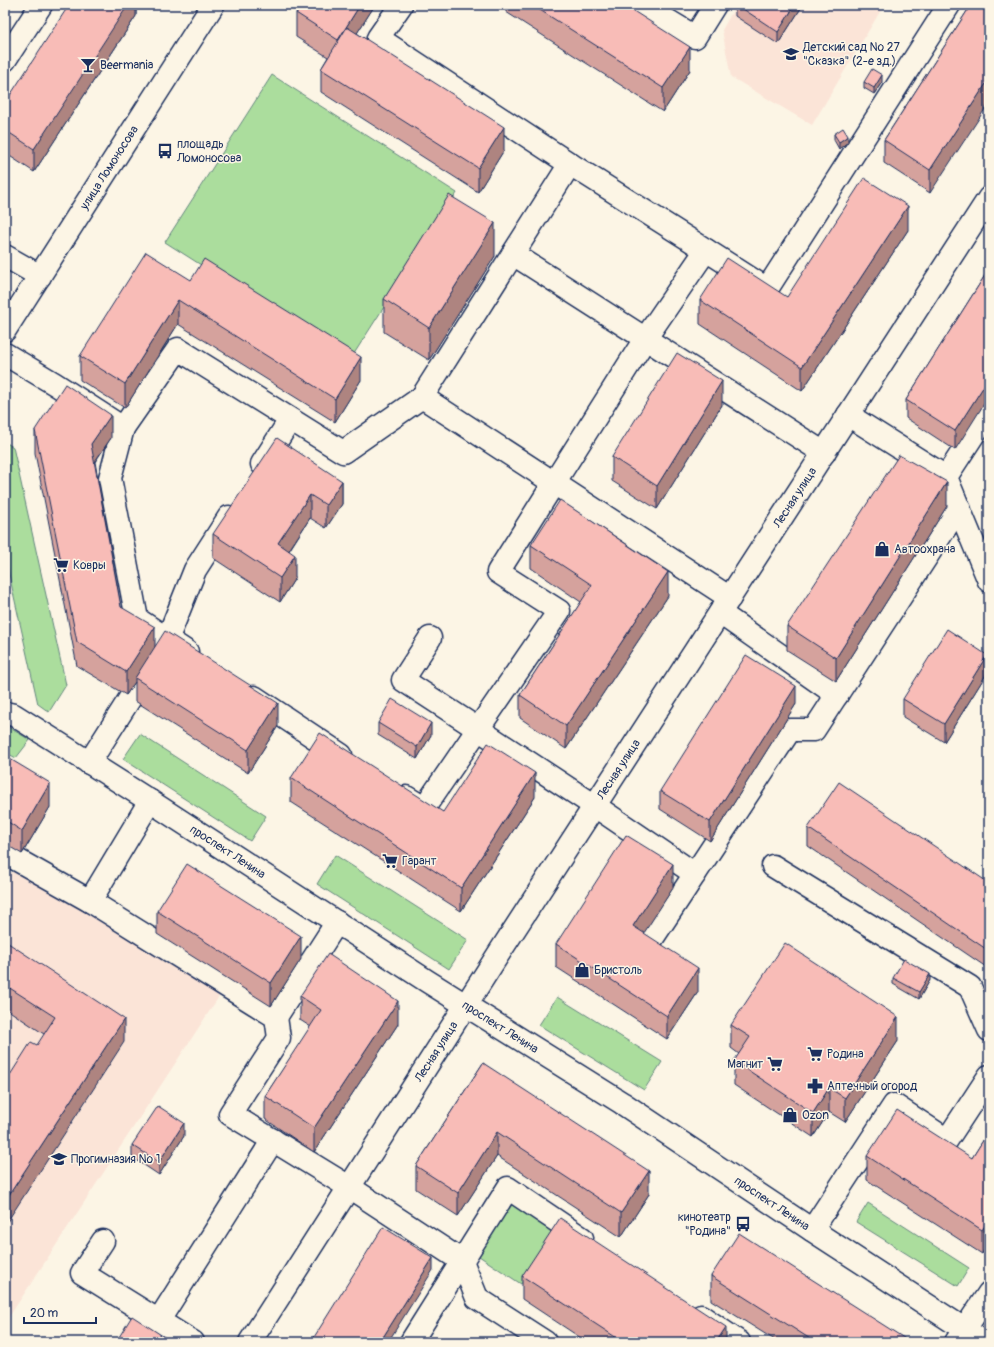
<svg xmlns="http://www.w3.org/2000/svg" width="994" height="1347" font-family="Pangolin,sans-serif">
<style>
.built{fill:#fbe4d7}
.green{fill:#abdd9d;stroke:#63867e}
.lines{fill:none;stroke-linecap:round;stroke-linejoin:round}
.minor-casing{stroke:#1b2f5e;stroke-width:25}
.major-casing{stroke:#1b2f5e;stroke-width:25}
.minor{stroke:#fcf5e5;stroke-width:22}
.major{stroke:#fcf5e5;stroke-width:22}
.wall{fill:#d5a29d;stroke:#1b2f5e}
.shaded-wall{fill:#ae8480;stroke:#1b2f5e}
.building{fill:#f8bcb7;stroke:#1b2f5e}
.labels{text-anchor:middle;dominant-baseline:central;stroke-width:3;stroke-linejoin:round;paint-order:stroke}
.poi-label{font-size:12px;fill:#1b2f5e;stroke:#fcf5e5;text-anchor:start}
.street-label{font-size:12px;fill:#1b2f5e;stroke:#fcf5e5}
</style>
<rect width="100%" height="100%" fill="#fcf5e5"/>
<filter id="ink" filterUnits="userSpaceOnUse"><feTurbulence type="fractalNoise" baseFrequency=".025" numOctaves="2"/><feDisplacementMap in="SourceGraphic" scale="8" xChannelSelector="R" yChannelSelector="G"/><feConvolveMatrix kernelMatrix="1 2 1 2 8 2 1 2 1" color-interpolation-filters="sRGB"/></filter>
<g filter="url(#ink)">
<g class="built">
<polygon points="736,5 884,5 812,125 731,77 722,30"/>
<polygon points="20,871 83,908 220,995 5,1323 5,873"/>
</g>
<g class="green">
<polygon points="272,75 457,193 350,360 165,242"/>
<polygon points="5,442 13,447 66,685 49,712 38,704 5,556"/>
<polygon points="5,725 30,740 16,758 5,752"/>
<polygon points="140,734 266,816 250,841 123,759"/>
<polygon points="335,855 468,940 449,969 317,884"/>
<polygon points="557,997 662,1062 644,1090 539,1025"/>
<polygon points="509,1197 557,1228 521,1284 473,1252"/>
<polygon points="868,1203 969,1268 958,1286 856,1222"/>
</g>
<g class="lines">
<defs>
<g id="minor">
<polyline points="642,5 695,37 715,5"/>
<polyline points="5,60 41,5"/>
<polyline points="570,164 706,250"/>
<polyline points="513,254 824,453"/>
<polyline points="5,256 40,276"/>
<polyline points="5,354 55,384 123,428 178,349 343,452 422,397 570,164 378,38 401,5"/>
<polyline points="422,397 554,483 498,572 559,611 478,729 403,680 430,638"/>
<polyline points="989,411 946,477 989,581"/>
<polyline points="848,415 946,477"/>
<polyline points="123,428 110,478 137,619 187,652"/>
<polyline points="262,464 290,420"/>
<polyline points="730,598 554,483 645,339 706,250 767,289 949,5"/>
<polyline points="720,613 837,695"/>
<polyline points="254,697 341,755"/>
<polyline points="89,763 167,640 195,570 229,517"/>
<polyline points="406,797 424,808 478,729 595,806 695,874"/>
<polyline points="5,853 90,901 150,801"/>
<polyline points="773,866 970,987 989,1030"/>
<polyline points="90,901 276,1017 279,1038 230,1114 349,1187 462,1261 477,1298 545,1342"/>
<polyline points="652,939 790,730 814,730 959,507"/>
<polyline points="276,1017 337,922"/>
<polyline points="812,1230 894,1105 947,1140 989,1076"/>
<polyline points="103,1241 82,1273 193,1342"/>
<polyline points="701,1316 739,1342"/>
<polyline points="159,1320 273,1140"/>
<path id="s1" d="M250,1342L503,947L989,198"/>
<polyline points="411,1342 508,1188 582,1238"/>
<polyline points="956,1342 989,1293"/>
</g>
<g id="major">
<path id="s2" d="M5,330L213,5"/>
<path id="s3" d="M5,713L14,715L150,801L427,981L622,1103L812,1230L984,1342"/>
</g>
</defs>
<use href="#minor" class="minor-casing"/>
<use href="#major" class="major-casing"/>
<use href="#minor" class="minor"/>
<use href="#major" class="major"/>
</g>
<g class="wall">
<polygon points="136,5 136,16 34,172 5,153 5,103"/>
<polygon points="301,5 375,5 357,33 504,150 478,192 321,92 321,69 328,57 296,37 296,13"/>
<polygon points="506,5 624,5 690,70 663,112 506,12"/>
<polygon points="735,5 803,5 778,44 735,16"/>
<polygon points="971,5 930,193 884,163 884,140"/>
<polygon points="864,82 882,82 874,94 864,88"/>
<polygon points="834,134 848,142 839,149 834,140"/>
<polygon points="908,230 802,391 700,324 700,300 787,297"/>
<polygon points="495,256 429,360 384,332 384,299"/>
<polygon points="989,269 955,450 906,418 906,400"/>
<polygon points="191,280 361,380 335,422 178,324 125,408 80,380 80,356"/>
<polygon points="722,405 657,509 612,481 612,457"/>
<polygon points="35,430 111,438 95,462 121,607 155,646 278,726 248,773 135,701 135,682 126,695 77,666 35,453"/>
<polygon points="342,481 342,504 326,528 310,518 289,551 295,578 280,602 213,558 213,534"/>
<polygon points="947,506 836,681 787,650 787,626"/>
<polygon points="531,545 668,596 566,749 520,718 520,695 581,602 531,568"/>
<polygon points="987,673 944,742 903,717 903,699"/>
<polygon points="796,704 710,841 660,809 660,791"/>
<polygon points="378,723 431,735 417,759 378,735"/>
<polygon points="5,756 50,807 22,854 5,844"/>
<polygon points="291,778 443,812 535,797 461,911 291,802"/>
<polygon points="808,828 989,883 989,969 808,846"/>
<polygon points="673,888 643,933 698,992 667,1039 556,967 556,944"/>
<polygon points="157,911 301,959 271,1006 157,934"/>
<polygon points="5,941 124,1042 44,1034 5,1008"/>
<polygon points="893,978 930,980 919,999 893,984"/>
<polygon points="300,996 398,1024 314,1152 265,1119 265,1096 311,1027 300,1020"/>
<polygon points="731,1025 898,1041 845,1122 829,1112 813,1137 734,1085 734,1061 739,1054 731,1048"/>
<polygon points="483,1063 649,1194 621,1237 497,1156 458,1216 416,1189 416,1166"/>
<polygon points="989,1131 989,1243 982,1254 867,1180 867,1156 972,1158"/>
<polygon points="184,1136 159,1175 132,1157 132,1145"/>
<polygon points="522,1276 726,1342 587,1342 522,1299"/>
<polygon points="711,1276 907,1342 778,1342 711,1300"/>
</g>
<g class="shaded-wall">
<polygon points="126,5 136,5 136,16 34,172 34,149"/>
<polygon points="360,5 375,5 338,63 338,40"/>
<polygon points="795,5 803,5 778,44 778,32"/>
<polygon points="690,47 690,70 663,112 663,88"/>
<polygon points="882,75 882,82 874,94 874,88"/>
<polygon points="989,79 989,103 930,193 930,170"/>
<polygon points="504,127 504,150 478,192 478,168"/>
<polygon points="848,136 848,142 839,149 839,142"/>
<polygon points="908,206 908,230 802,391 802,367"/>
<polygon points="495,223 495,256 429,360 429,328"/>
<polygon points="178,300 178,324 125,408 125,384"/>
<polygon points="361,357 361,380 335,422 335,399"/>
<polygon points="989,378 989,396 955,450 955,431"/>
<polygon points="722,381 722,405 657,509 657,486"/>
<polygon points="111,415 111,438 91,467 91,444"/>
<polygon points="342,481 342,504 326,528 326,505"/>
<polygon points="947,482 947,506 836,681 836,658"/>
<polygon points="310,495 310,518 278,567 278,543"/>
<polygon points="295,555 295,578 280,602 280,578"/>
<polygon points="668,572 668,596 566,749 566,726"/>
<polygon points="155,627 155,650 135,678 135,682 126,695 126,672"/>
<polygon points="987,655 987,673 944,742 944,724"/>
<polygon points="796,686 796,704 710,841 710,822"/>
<polygon points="278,703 278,726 248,773 248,750"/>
<polygon points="431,723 431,735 417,759 417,747"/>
<polygon points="535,773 535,797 461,911 461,888"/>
<polygon points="50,783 50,807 22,854 22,831"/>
<polygon points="673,864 673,888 633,950 633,926"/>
<polygon points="301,936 301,959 271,1006 271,983"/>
<polygon points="698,968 698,992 667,1039 667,1016"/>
<polygon points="930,974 930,980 919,999 919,992"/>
<polygon points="398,1001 398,1024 314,1152 314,1128"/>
<polygon points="898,1017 898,1041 845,1122 845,1098"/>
<polygon points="124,1019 124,1042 5,1225 5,1201"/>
<polygon points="829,1088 829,1112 813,1137 813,1113"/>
<polygon points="184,1123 184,1136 159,1175 159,1162"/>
<polygon points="497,1132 497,1156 458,1216 458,1193"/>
<polygon points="649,1171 649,1194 621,1237 621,1213"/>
<polygon points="989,1220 989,1243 982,1254 982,1230"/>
<polygon points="433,1258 433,1270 388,1342 380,1342"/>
<polygon points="726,1327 726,1342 716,1342"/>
</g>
<g class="building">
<polygon points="69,5 128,5 34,149 5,130 5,103"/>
<polygon points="301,5 360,5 338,40 296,13"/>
<polygon points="532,5 624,5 690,47 663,88"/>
<polygon points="737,5 795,5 778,32"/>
<polygon points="971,5 989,5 989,79 930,170 884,140"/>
<polygon points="347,27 504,127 478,168 321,69"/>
<polygon points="872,69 882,75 874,88 864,82"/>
<polygon points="843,128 848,136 839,142 834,134"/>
<polygon points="864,178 908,206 802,367 700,300 727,258 787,297"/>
<polygon points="449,195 495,223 429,328 384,299"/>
<polygon points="146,252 191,280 204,259 361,357 335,399 178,300 125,384 80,356"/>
<polygon points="989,269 989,378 955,431 906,400"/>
<polygon points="677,353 722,381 657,486 612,457"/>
<polygon points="65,384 111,415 91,444 121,607 155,627 126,672 77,642 35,430"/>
<polygon points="277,438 342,481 326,505 310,495 278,543 295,555 280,578 213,534"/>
<polygon points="899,455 947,482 836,658 787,626"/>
<polygon points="560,500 668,572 566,726 520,695 592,585 531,545"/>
<polygon points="947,629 987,655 944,724 903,699"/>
<polygon points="165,631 278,703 248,750 135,678"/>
<polygon points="746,655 796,686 710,822 660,791"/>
<polygon points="392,699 431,723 417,747 378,723"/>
<polygon points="320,733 443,812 488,743 535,773 461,888 291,778"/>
<polygon points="5,756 50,783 22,831 5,820"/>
<polygon points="839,782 989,883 989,951 808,828"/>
<polygon points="626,835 673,864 633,926 698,968 667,1016 556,944"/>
<polygon points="187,864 301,936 271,983 157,911"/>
<polygon points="5,941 124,1019 5,1201 5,1083 31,1042 37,1045 55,1017 5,985"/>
<polygon points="785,943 898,1017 845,1098 829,1088 813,1113 734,1061 750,1037 731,1025"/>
<polygon points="328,954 398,1001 314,1128 265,1096 321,1010 300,996"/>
<polygon points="904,959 930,974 919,992 893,978"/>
<polygon points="483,1063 649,1171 621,1213 497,1132 458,1193 416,1166"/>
<polygon points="158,1106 184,1123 159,1162 132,1145"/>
<polygon points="897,1110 972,1158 989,1131 989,1220 982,1230 867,1156"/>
<polygon points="560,1218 726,1327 716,1342 623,1342 522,1276"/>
<polygon points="383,1227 433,1258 380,1342 311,1342"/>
<polygon points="739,1233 907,1340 905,1342 815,1342 711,1276"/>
<polygon points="132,1316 172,1342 116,1342"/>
</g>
</g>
<defs>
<symbol id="school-bare" viewBox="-9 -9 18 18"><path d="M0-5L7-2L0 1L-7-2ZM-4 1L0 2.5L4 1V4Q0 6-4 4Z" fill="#1b2f5e" stroke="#fcf5e5" stroke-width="2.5" paint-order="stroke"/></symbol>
<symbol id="bar-bare" viewBox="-9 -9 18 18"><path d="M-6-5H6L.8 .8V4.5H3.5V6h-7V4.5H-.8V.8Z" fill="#1b2f5e" stroke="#fcf5e5" stroke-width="2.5" paint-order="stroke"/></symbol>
<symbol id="bus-bare" viewBox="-9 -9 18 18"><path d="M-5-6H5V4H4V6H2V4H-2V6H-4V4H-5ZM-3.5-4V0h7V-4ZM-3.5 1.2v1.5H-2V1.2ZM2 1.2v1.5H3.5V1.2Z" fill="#1b2f5e" stroke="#fcf5e5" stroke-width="2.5" paint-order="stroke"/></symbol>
<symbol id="shop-bare" viewBox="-9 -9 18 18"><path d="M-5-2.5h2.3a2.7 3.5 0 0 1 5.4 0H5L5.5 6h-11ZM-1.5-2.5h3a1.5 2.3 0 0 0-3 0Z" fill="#1b2f5e" stroke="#fcf5e5" stroke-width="2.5" paint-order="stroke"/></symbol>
<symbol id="supermarket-bare" viewBox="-9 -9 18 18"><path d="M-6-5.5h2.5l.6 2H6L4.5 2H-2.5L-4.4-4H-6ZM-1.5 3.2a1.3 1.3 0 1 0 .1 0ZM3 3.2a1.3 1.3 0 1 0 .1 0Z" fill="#1b2f5e" stroke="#fcf5e5" stroke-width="2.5" paint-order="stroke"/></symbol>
<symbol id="pharmacy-bare" viewBox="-9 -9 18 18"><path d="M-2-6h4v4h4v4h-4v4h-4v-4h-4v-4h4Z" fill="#1b2f5e" stroke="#fcf5e5" stroke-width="2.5" paint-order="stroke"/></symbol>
</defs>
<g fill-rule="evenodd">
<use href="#school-bare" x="780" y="43" width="22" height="22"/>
<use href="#bar-bare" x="77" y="54" width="22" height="22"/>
<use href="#bus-bare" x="154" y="140" width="22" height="22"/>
<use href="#shop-bare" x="871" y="538" width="22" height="22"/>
<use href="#supermarket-bare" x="50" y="554" width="22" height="22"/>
<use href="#supermarket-bare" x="379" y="850" width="22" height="22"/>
<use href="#shop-bare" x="571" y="959" width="22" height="22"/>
<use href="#supermarket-bare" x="804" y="1043" width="22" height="22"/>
<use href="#supermarket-bare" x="764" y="1053" width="22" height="22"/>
<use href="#pharmacy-bare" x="804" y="1075" width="22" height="22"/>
<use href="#shop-bare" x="779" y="1104" width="22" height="22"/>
<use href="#school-bare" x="48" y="1148" width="22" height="22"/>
<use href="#bus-bare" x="732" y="1213" width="22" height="22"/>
</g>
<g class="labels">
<g class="poi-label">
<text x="803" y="47">Детский сад № 27<tspan x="803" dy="14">"Сказка" (2-е зд.)</tspan></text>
<text x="100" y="65">Beermania</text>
<text x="177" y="144">площадь<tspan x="177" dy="14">Ломоносова</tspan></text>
<text x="894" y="549">Автоохрана</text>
<text x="73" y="565">Ковры</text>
<text x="402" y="861">Гарант</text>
<text x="594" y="970">Бристоль</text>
<text x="827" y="1054">Родина</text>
<text x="763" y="1064" text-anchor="end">Магнит</text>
<text x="827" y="1086">Аптечный огород</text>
<text x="802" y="1115">Ozon</text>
<text x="71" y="1159">Прогимназия № 1</text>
<text x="731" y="1217" text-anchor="end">кинотеатр<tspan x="731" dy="14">"Родина"</tspan></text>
</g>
<g class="street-label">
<text stroke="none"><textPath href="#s2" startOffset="193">улица Ломоносова</textPath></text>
<text stroke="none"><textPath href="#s1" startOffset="1005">Лесная улица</textPath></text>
<text stroke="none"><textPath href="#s1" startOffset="681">Лесная улица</textPath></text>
<text stroke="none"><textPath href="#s3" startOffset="263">проспект Ленина</textPath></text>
<text stroke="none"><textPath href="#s3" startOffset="587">проспект Ленина</textPath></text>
<text stroke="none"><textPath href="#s1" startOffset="345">Лесная улица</textPath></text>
<text stroke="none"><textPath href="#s3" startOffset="911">проспект Ленина</textPath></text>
</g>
</g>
<rect width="994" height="1347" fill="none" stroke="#fcf5e5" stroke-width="20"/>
<rect x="10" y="10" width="974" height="1327" fill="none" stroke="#1b2f5e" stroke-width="1.5" filter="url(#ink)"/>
<path d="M24 1317v6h72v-6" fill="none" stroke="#1b2f5e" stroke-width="2"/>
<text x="30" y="1317" font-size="12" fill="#1b2f5e" stroke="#fcf5e5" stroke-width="3" paint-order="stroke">20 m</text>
</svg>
